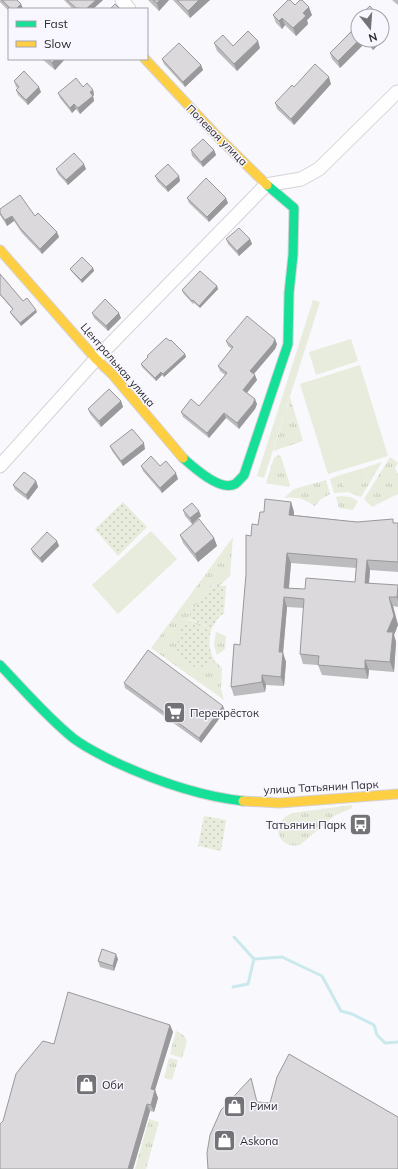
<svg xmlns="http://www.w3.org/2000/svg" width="398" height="1169" font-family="Mulish,sans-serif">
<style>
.grass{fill:url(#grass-tufts)}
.park{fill:url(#park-dots)}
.garden{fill:#e7ecdc}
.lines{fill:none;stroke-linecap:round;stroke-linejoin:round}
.stream{stroke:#cae9ed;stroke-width:3}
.street-casing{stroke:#d4d3d7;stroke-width:15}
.fast-casing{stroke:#d4d3d7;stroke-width:11}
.slow-casing{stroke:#d4d3d7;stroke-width:11}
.street{stroke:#fefeff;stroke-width:13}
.fast{stroke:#16e098;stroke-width:9}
.slow{stroke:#ffcf43;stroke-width:9}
.wall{fill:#bcbbbd;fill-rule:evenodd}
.shaded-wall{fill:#99989a}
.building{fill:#dbd9dc;stroke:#99989a;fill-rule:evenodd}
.labels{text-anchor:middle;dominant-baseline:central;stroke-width:3;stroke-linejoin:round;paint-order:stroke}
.street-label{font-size:11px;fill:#2b2a2e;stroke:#f8f6fe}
.poi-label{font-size:11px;fill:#2b2a2e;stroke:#f8f6fe;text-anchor:start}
</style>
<defs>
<pattern id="grass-tufts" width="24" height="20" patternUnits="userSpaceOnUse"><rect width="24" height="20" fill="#e7ecdc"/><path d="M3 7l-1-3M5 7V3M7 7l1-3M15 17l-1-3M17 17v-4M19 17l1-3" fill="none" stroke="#c6cbbd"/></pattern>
<pattern id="park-dots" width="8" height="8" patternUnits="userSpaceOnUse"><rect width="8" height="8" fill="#e7ecdc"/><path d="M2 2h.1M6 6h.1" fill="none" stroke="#c6cbbd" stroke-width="1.8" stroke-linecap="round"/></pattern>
</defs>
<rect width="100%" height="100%" fill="#f9f8fc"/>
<g class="grass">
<polygon points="290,397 303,441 273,451"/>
<polygon points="278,455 281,457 290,485 289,487 266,483 274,458"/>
<polygon points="390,457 398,463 395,468 398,474 398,494 372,507 364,499"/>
<polygon points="382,462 361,497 348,492 334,493 330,479 340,475 344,487 368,479 364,468"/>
<path d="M326,480L330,494L320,500L315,506C305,499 296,496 284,498L294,489Z"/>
<polygon points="340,496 350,497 358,501 353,510 339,508 336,497"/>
<polygon points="233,537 230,576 219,586 211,585 187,619 212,628 211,630 186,621 202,672 215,661 222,668 221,689 224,700 151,648"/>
<polygon points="216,632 226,636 225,649 217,655 214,645"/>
<path d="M352,805V808L334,816L300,845C277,849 269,823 292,813Z"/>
<path d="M176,1031C192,1038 186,1044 182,1058L170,1054Z"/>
<polygon points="169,1058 178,1060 172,1080 164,1078"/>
<polygon points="149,1119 159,1122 146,1169 135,1169"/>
</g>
<g class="park">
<polygon points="123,502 147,527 118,556 95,529"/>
<polygon points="211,585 226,586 224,613 218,618 212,628 187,618"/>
<path d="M186,621L211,630C208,641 209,651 215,661L202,672L177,654L179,630Z"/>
<polygon points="204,816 226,820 221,851 198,846"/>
</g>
<g class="garden">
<polygon points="313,300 320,302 264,478 257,476"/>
<polygon points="351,339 358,361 316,375 309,352"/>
<polygon points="360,365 388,456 328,474 300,384"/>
<polygon points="364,468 368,479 344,487 340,475"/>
<polygon points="151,531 177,559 118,614 92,585"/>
</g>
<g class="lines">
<g class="stream">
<polyline points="234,937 254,959 282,957 322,976 341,1011 352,1014 374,1025 377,1035 385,1043 398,1042"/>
<polyline points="233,987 248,984 254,959"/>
</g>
<defs>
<g id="street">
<polyline points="122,0 129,9"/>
<polyline points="0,466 96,359 266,185 301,179 319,169 397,92"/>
</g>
<g id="fast">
<path d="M183,458C193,467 221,492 235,484C238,482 241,478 244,475L288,344L289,293L293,255L294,208L267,185"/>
<path d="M0,665C24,690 46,716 73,738C86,748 101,755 115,762C156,781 198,796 243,801"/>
</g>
<g id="slow">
<polyline points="145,59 217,136 267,185"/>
<polyline points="0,250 96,359 112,374 183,458"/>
<polyline points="243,801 279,803 398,794"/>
</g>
</defs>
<use href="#street" class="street-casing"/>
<use href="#fast" class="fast-casing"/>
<use href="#slow" class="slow-casing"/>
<use href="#street" class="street"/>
<use href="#fast" class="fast"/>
<use href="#slow" class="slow"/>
</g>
<g class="wall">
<polygon points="0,0 17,0 21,4 23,9 9,9 9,11 0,2"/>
<polygon points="64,0 103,0 93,9 73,9"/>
<polygon points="148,0 169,0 159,11"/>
<polygon points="173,0 210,0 190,18"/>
<polygon points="392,0 398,0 398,5"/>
<polygon points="295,5 312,15 307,20 308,24 296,36 285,25 282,29 276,23 273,15"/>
<polygon points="358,17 358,40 382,40 382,32 384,39 373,50 366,42 340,68 332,59 330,53 354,28 352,22"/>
<polygon points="214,43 233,46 260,48 237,71 217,51"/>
<polygon points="42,59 65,59 55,70"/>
<polygon points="162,59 201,65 203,70 185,87 164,64"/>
<polygon points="14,81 41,92 28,105 18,95 16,90 18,88 16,87"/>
<polygon points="331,84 294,125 277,109 275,103 294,87"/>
<polygon points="83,87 93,90 94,95 93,96 94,101 80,114 76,109 72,113 60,98 58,93"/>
<polygon points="191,150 214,150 216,155 203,167 192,156"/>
<polygon points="56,169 86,169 68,185 58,174"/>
<polygon points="155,176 179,176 180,181 168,192 157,181"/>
<polygon points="187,198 228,203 209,222 189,203"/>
<polygon points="0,209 35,216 59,237 42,254 22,233 14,221 7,226 0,215"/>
<polygon points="226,239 250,239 252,244 239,256 228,244"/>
<polygon points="93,268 94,271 82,283 71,271 70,269"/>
<polygon points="0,274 23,301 37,312 21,326 11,314 10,312 13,310 0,295"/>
<polygon points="217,286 218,289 200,308 194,303 193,304 183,293 182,290"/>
<polygon points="92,313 121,318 108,331 94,318"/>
<polygon points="170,341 185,354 186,357 164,377 162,375 156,381 142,367 141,364 148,358 147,356"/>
<polygon points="226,341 277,344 275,349 254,374 257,380 247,393 257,404 255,409 239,429 226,418 209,438 183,417 181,412 199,406 225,375 220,371 218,366 232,349 228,346"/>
<polygon points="121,401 123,407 101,427 90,414 88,409"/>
<polygon points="110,446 145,449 123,466 112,451"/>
<polygon points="141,466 160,466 178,479 162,493 143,471"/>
<polygon points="36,481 38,487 28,500 15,490 13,485"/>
<path d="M291,502L294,512V515L357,522L398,523V572L370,570L369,583L398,587V607L393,606L398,625L394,635L396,642L394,672L369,670L368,679L322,675L318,665L303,664L300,654L304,608L287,607L283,653L286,662L284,686L266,685L265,692L234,696L231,687L240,645L251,536L258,525L264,512ZM291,563L356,568L355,582L305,589L289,588Z"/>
<polygon points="183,510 199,511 201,516 192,524 185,516"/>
<polygon points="180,535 214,538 217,546 198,562 183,543"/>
<polygon points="57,541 59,546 42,563 33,554 31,549"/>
<polygon points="124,683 225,711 201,743 125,688"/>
<polygon points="118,959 114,971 100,967 98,961"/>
<polygon points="170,1025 173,1032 155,1090 158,1098 154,1112 150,1111 133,1169 0,1169 3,1121 54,1044"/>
</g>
<g class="shaded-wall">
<polygon points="96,0 103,0 93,9 86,9"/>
<polygon points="160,0 169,0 159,11 157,3"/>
<polygon points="199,0 210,0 190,18 188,11"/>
<polygon points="21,4 23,9 16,9"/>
<polygon points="309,7 312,15 307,20 308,24 296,36 293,28 303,13"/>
<polygon points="282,18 285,25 282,29 279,21"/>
<polygon points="382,32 384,39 373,50 370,43 374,40 382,40"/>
<polygon points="359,40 366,40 366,42 340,68 338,61"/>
<polygon points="258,41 260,48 237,71 234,64"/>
<polygon points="55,59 65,59 55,70 52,63"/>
<polygon points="201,65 203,70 185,87 183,82"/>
<polygon points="329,77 331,84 294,125 291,119"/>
<polygon points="39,87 41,92 28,105 26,100"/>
<polygon points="93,90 94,95 93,96 94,101 80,114 78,108 90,92"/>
<polygon points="74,104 76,109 72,113 70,108"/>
<polygon points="214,150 216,155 203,167 201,162"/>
<polygon points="84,164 86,169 68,185 66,180"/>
<polygon points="179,176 180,181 168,192 166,187"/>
<polygon points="226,198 228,203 209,222 207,217"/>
<polygon points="12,216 14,221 7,226 5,220"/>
<polygon points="57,232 59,237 42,254 40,249"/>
<polygon points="250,239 252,244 239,256 237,251"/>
<polygon points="93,268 94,271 82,283 81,280"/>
<polygon points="217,286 218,289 200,308 199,306"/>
<polygon points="36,310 37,312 21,326 20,323"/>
<polygon points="119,313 121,318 108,331 106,326"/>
<polygon points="275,339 277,344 275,349 252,376 250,371"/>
<polygon points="185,354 186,357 164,377 163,374"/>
<polygon points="161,372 162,375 156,381 155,378"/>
<polygon points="255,375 257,380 245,395 243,390"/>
<polygon points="255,399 257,404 255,409 239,429 237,423"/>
<polygon points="121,401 123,407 101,427 99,421"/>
<polygon points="224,413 226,418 209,438 207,433"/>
<polygon points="144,443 145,449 123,466 121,461"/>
<polygon points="176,473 178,479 162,493 160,488"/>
<polygon points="36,481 38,487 28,500 26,495"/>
<polygon points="291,502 294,512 293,525 289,515"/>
<polygon points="199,511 201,516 192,524 190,518"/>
<polygon points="214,538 217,546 198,562 195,554"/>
<polygon points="57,541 59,546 42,563 40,558"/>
<polygon points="287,553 291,563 288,597 284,588"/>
<polygon points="367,560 370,570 368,593 365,583"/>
<polygon points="398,585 398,601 397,597"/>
<polygon points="284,597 287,607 283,653 286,662 284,686 281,677 279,652"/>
<polygon points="389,597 393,606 398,625 394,635 396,642 394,672 390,662 387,632"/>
<polygon points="365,660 369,670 368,679 365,669"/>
<polygon points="262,675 266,685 265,692 262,682"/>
<polygon points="223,706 225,711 201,743 199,738"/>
<polygon points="116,954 118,959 114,971 113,966"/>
<polygon points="170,1025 173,1032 155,1090 158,1098 154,1112 151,1105 151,1089"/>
<polygon points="147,1104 150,1111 133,1169 128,1169"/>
</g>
<g class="building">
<polygon points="2,0 17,0 21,4 16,9 11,9"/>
<polygon points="67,0 96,0 86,9 76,8"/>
<polygon points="153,0 160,0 157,3"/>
<polygon points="177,0 199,0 188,11"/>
<polygon points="288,0 290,0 295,5 300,0 302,0 309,7 303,13 306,16 293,28 282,18 279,21 273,15"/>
<polygon points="115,4 120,9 110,9"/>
<polygon points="370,6 378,16 359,16"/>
<polygon points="358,17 358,40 359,40 338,61 330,53 356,27 352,22"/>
<polygon points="248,31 258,41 234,64 214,43 223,35 233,46"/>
<polygon points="368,40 374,40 370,43"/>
<polygon points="179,43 201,65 183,82 162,59"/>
<polygon points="48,59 55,59 52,63"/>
<polygon points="315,64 329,77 291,119 275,103 292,85 294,87"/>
<polygon points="24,71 39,87 26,100 16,90 19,87 14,81"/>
<polygon points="76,78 83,87 87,83 93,90 90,92 93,96 78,108 74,104 70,108 58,93"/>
<polygon points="203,139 214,150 201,162 191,150"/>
<polygon points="74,153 84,164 66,180 56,169"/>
<polygon points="168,164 179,176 166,187 155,176"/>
<polygon points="206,178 226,198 207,217 187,198"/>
<polygon points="20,195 35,216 38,213 57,232 40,249 20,228 12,216 5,220 0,213 0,209"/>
<polygon points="239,228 250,239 237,251 226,239"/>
<polygon points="82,257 93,268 81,280 70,269"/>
<polygon points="200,271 217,286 199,306 193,300 192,301 182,290"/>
<polygon points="0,274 23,301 27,298 36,310 20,323 10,312 13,309 0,294"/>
<polygon points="105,299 119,313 106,326 92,313"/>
<polygon points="247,316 275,339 273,344 250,371 255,375 243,390 255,399 253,404 237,423 224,413 207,433 181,412 191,399 199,406 227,373 218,366 233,347 226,341"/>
<polygon points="166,338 170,341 171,340 185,354 163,374 161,372 155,378 141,364 148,357 147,356"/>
<polygon points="109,389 121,401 99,421 88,409"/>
<polygon points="132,429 144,443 121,461 110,446"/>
<polygon points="151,456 160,466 166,461 176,473 160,488 141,466"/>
<polygon points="24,472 36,481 26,495 13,485"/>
<path d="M265,499L291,502L289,515L357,522L393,519V523H398V562L367,560L365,583L398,585L397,597H389L394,616L387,632H393L390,662L365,660V669L318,665L319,656L300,654L304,599L284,597L279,652H283L281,677L262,675V682L231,687L234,644L240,645L246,574V535L251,536L252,524L258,525L260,512H264ZM287,553L357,559L355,582L306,578L305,589L284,588Z"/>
<polygon points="192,503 199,511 190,518 183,510"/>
<polygon points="199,519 214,538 195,554 180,535"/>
<polygon points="47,532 57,541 40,558 31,549"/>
<polygon points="148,650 223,706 199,738 124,683"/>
<polygon points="102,949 116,954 113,966 98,961"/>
<polygon points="68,992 170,1025 151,1089 155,1090 151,1105 147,1104 128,1169 0,1169 0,1124 3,1121 16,1074 22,1066 43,1041 54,1044"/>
<polygon points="289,1054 398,1117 398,1169 208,1169 207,1153 210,1135 221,1110 251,1078 257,1102 270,1103 277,1077"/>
</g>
<defs>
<symbol id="supermarket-square" viewBox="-11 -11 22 22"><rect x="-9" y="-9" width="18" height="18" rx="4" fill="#737276" stroke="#f8f6fe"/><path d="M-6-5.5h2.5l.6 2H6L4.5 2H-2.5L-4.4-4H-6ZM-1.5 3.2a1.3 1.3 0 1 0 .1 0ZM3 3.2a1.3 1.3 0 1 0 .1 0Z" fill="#fff"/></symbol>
<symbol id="bus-square" viewBox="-11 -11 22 22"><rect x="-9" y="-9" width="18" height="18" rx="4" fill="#737276" stroke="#f8f6fe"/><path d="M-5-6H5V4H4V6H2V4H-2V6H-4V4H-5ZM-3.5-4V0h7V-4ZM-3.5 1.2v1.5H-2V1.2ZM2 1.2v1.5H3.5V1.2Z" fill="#fff"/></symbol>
<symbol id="shop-square" viewBox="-11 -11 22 22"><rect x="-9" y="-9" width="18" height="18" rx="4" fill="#737276" stroke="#f8f6fe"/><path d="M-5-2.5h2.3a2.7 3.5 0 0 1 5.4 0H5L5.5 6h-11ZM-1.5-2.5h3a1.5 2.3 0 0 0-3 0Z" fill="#fff"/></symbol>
</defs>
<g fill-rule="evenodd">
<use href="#supermarket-square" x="162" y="700" width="25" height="25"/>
<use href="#bus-square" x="348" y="812" width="25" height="25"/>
<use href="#shop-square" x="74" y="1072" width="25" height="25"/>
<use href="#shop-square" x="222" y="1094" width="25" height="25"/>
<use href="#shop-square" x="212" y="1128" width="25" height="25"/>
</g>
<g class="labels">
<g class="street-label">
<text transform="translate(217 135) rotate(45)">Полевая улица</text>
<text transform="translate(118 365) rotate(49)">Центральная улица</text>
<text transform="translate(321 787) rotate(-3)">улица Татьянин Парк</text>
</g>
<g class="poi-label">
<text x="190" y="713">Перекрёсток</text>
<text x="346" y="825" text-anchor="end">Татьянин Парк</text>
<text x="102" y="1085">Оби</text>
<text x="250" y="1106">Рими</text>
<text x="240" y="1141">Askona</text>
</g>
</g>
<rect x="8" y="8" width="140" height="52" fill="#f8f6fe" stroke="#a6a4ab"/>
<rect x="16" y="21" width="20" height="6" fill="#16e098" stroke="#a6a4ab"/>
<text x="44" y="28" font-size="12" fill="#2b2a2e">Fast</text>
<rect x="16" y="41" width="20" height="6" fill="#ffcf43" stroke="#a6a4ab"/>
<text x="44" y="48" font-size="12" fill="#2b2a2e">Slow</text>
<g transform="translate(370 28) rotate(163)"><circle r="19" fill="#f8f6fe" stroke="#a6a4ab"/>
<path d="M0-3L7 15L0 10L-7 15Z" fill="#737276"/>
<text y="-6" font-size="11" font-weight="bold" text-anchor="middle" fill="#2b2a2e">N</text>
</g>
</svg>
